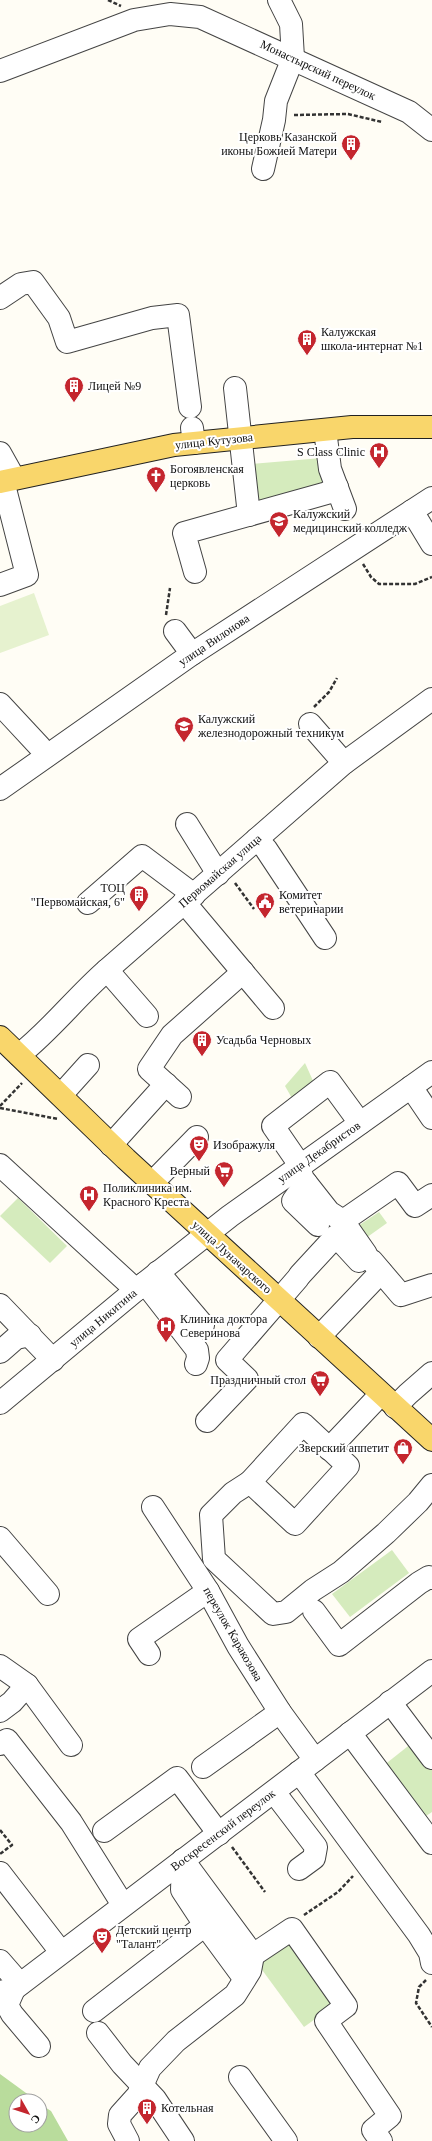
<svg xmlns="http://www.w3.org/2000/svg" width="432" height="2141" font-family="Georgia,serif">
<style>
.green{fill:#d5ebbd}
.forest{fill:#b9dc9c}
.pitch{fill:#e6f2cf}
.lines{fill:none;stroke-linecap:round;stroke-linejoin:round}
.minor-casing{stroke:#444;stroke-width:24}
.major-casing{stroke:#222;stroke-width:24}
.path{stroke:#333;stroke-width:2.5;stroke-dasharray:4 2;stroke-linecap:butt}
.minor{stroke:#fff;stroke-width:22}
.major{stroke:#f9d66b;stroke-width:22}
.labels{text-anchor:middle;dominant-baseline:central;stroke-width:4;stroke-linejoin:round;paint-order:stroke}
.street-label{font-size:12px;fill:#111;stroke:#fff}
.poi-label{font-size:12px;fill:#111;stroke:#fff;text-anchor:start}
</style>
<rect width="100%" height="100%" fill="#fffdf5"/>
<g class="green">
<polygon points="322,458 325,483 255,506 250,464"/>
<polygon points="305,1063 314,1083 293,1100 285,1086"/>
<polygon points="18,1198 67,1246 50,1263 0,1216"/>
<polygon points="379,1212 387,1223 366,1238 355,1228"/>
<polygon points="392,1550 409,1573 350,1617 332,1594"/>
<polygon points="412,1743 432,1769 432,1812 423,1818 383,1766"/>
<polygon points="292,1937 339,2002 304,2027 257,1963"/>
</g>
<polygon class="forest" points="0,2074 37,2101 16,2101 16,2125 40,2125 40,2104 51,2111 68,2141 0,2141"/>
<polygon class="pitch" points="34,593 49,635 0,653 0,606"/>
<g class="lines">
<defs>
<g id="minor">
<polyline points="0,71 134,20 170,14 200,17 409,112 432,130"/>
<polyline points="263,169 274,120 276,101 293,58 291,24 279,0"/>
<polyline points="0,298 21,284 33,282 59,318 67,342 152,318 178,315 190,407"/>
<polyline points="235,388 249,515"/>
<polyline points="192,428 194,443"/>
<polyline points="325,430 330,469 345,509"/>
<polyline points="0,453 14,478"/>
<polyline points="412,511 432,544"/>
<polyline points="195,572 184,533 327,493 337,487"/>
<polyline points="0,585 27,575 3,481"/>
<polyline points="175,631 192,654"/>
<polyline points="0,704 40,747 46,756"/>
<polyline points="310,724 344,763"/>
<polyline points="0,789 192,654 432,498"/>
<polyline points="187,824 218,874"/>
<polyline points="257,839 266,849 325,938"/>
<polyline points="184,902 273,1008"/>
<polyline points="88,903 142,856 194,895"/>
<polyline points="107,970 147,1016"/>
<path d="M19,1055C51,1030 76,997 107,970L344,763L432,699"/>
<polyline points="411,1087 432,1118"/>
<polyline points="61,1095 88,1065"/>
<polyline points="180,1097 149,1069 172,1035 243,972"/>
<polyline points="111,1145 166,1084"/>
<polyline points="0,1165 136,1290"/>
<polyline points="152,1183 197,1137"/>
<polyline points="306,1183 293,1201 318,1225"/>
<polyline points="343,1221 329,1212 303,1179 295,1158 273,1126 330,1082 360,1123"/>
<polyline points="372,1261 401,1295 432,1285"/>
<polyline points="158,1272 203,1325"/>
<polyline points="300,1275 336,1236 359,1261 366,1254 343,1221 398,1183 415,1206 432,1195"/>
<polyline points="145,1283 197,1350 198,1358 196,1364"/>
<polyline points="0,1305 53,1360"/>
<polyline points="319,1337 381,1272"/>
<polyline points="0,1352 16,1338 30,1335"/>
<polyline points="0,1403 136,1290 230,1216 432,1072"/>
<polyline points="395,1407 408,1394 432,1373"/>
<polyline points="207,1421 247,1379 227,1360 298,1278"/>
<polygon points="303,1424 348,1466 295,1524 250,1482"/>
<polyline points="329,1449 381,1394"/>
<polyline points="250,1482 233,1493 211,1515 214,1559 273,1614 286,1612 313,1590 341,1572 386,1533 418,1502 432,1485"/>
<polyline points="153,1507 208,1591 238,1646 280,1712 315,1760"/>
<polyline points="0,1538 48,1594"/>
<polyline points="314,1611 339,1645 419,1583 429,1577 432,1578"/>
<polyline points="149,1654 139,1639 208,1591"/>
<polyline points="0,1666 27,1685 71,1745"/>
<polyline points="390,1702 432,1758"/>
<polyline points="0,1711 12,1702 27,1685"/>
<polyline points="350,1733 432,1843"/>
<polyline points="0,1744 7,1740 71,1822 123,1905"/>
<polyline points="203,1767 280,1712"/>
<polyline points="299,1772 419,1935 430,1953 432,1963"/>
<polyline points="274,1792 316,1847 314,1858 299,1869"/>
<polyline points="104,1831 177,1778 219,1834"/>
<polyline points="183,1860 253,1955 292,1929 346,2006 326,2021 390,2116 373,2130 381,2141"/>
<polyline points="0,1873 61,1952"/>
<polyline points="205,1925 244,1978"/>
<polyline points="0,1961 20,1984"/>
<polyline points="14,1989 7,2005 12,2014 39,2046"/>
<polyline points="0,1992 14,1989 432,1671"/>
<polyline points="94,2011 205,1925 182,1890 183,1860"/>
<polyline points="98,2033 122,2064 155,2099 183,2141"/>
<polyline points="240,2077 286,2141"/>
<polyline points="128,2141 119,2124 120,2115 138,2095 150,2068 176,2041 235,1995 250,1971 253,1955"/>
</g>
<g id="major">
<polyline points="0,482 174,445 352,427 432,427"/>
<polyline points="0,1037 126,1159 432,1440"/>
</g>
</defs>
<use href="#minor" class="minor-casing"/>
<use href="#major" class="major-casing"/>
<g class="path">
<polyline points="108,0 121,6"/>
<polyline points="294,115 348,114 382,122"/>
<polyline points="363,564 371,577 379,584 415,584 432,577"/>
<polyline points="166,615 170,588"/>
<polyline points="314,707 329,692 337,678"/>
<polyline points="235,883 254,909"/>
<polyline points="0,1106 22,1083"/>
<polyline points="0,1108 58,1119"/>
<polyline points="0,1830 12,1845 0,1854"/>
<polyline points="232,1847 265,1892"/>
<polyline points="304,1915 338,1892 353,1876"/>
<polyline points="426,1980 419,1987 416,2003 432,2027"/>
</g>
<use href="#minor" class="minor"/>
<use href="#major" class="major"/>
</g>
<defs>
<symbol id="building-pin" viewBox="-11 -11 22 30"><path d="M0 17L-7.5 6A9.5 9.5 0 1 1 7.5 6Z" fill="#c4262e" stroke="#fff"/><path d="M-4-6H4V6H1V3H-1V6H-4ZM-2.5-4.3h1.7v1.8h-1.7ZM.8-4.3h1.7v1.8H.8ZM-2.5-1h1.7V.8h-1.7ZM.8-1h1.7V.8H.8Z" fill="#fff"/></symbol>
<symbol id="hospital-pin" viewBox="-11 -11 22 30"><path d="M0 17L-7.5 6A9.5 9.5 0 1 1 7.5 6Z" fill="#c4262e" stroke="#fff"/><path d="M-5-5h3v3.5h4V-5h3V5h-3V1.5h-4V5h-3Z" fill="#fff"/></symbol>
<symbol id="church-pin" viewBox="-11 -11 22 30"><path d="M0 17L-7.5 6A9.5 9.5 0 1 1 7.5 6Z" fill="#c4262e" stroke="#fff"/><path d="M-1.2-6h2.4v3.5h3.3v2.4h-3.3V6h-2.4V-.1h-3.3v-2.4h3.3Z" fill="#fff"/></symbol>
<symbol id="university-pin" viewBox="-11 -11 22 30"><path d="M0 17L-7.5 6A9.5 9.5 0 1 1 7.5 6Z" fill="#c4262e" stroke="#fff"/><path d="M0-5L7-2L0 1L-7-2ZM-4 1L0 2.5L4 1V4Q0 6-4 4Z" fill="#fff"/></symbol>
<symbol id="civic-pin" viewBox="-11 -11 22 30"><path d="M0 17L-7.5 6A9.5 9.5 0 1 1 7.5 6Z" fill="#c4262e" stroke="#fff"/><path d="M-.6-6.5H3V-4.5H.6V-3L4-1V1h2V6H-6V1h2V-1L-.6-3ZM-1.2 2.5V6h2.4V2.5Z" fill="#fff"/></symbol>
<symbol id="theatre-pin" viewBox="-11 -11 22 30"><path d="M0 17L-7.5 6A9.5 9.5 0 1 1 7.5 6Z" fill="#c4262e" stroke="#fff"/><path d="M-5-5.5Q0-4 5-5.5V0Q5 5 0 6Q-5 5-5 0ZM-3.3-2.5H-1v1.5H-3.3ZM1-2.5H3.3v1.5H1ZM-2.8 1Q0 5.5 2.8 1Z" fill="#fff"/></symbol>
<symbol id="supermarket-pin" viewBox="-11 -11 22 30"><path d="M0 17L-7.5 6A9.5 9.5 0 1 1 7.5 6Z" fill="#c4262e" stroke="#fff"/><path d="M-6-5.5h2.5l.6 2H6L4.5 2H-2.5L-4.4-4H-6ZM-1.5 3.2a1.3 1.3 0 1 0 .1 0ZM3 3.2a1.3 1.3 0 1 0 .1 0Z" fill="#fff"/></symbol>
<symbol id="shop-pin" viewBox="-11 -11 22 30"><path d="M0 17L-7.5 6A9.5 9.5 0 1 1 7.5 6Z" fill="#c4262e" stroke="#fff"/><path d="M-5-2.5h2.3a2.7 3.5 0 0 1 5.4 0H5L5.5 6h-11ZM-1.5-2.5h3a1.5 2.3 0 0 0-3 0Z" fill="#fff"/></symbol>
</defs>
<g fill-rule="evenodd">
<use href="#building-pin" x="340" y="133" width="22" height="30"/>
<use href="#building-pin" x="296" y="328" width="22" height="30"/>
<use href="#building-pin" x="63" y="375" width="22" height="30"/>
<use href="#hospital-pin" x="368" y="441" width="22" height="30"/>
<use href="#church-pin" x="145" y="465" width="22" height="30"/>
<use href="#university-pin" x="268" y="510" width="22" height="30"/>
<use href="#university-pin" x="173" y="715" width="22" height="30"/>
<use href="#building-pin" x="128" y="884" width="22" height="30"/>
<use href="#civic-pin" x="254" y="891" width="22" height="30"/>
<use href="#building-pin" x="191" y="1029" width="22" height="30"/>
<use href="#theatre-pin" x="188" y="1134" width="22" height="30"/>
<use href="#supermarket-pin" x="213" y="1160" width="22" height="30"/>
<use href="#hospital-pin" x="78" y="1184" width="22" height="30"/>
<use href="#hospital-pin" x="155" y="1315" width="22" height="30"/>
<use href="#supermarket-pin" x="309" y="1369" width="22" height="30"/>
<use href="#shop-pin" x="392" y="1437" width="22" height="30"/>
<use href="#theatre-pin" x="91" y="1926" width="22" height="30"/>
<use href="#building-pin" x="136" y="2097" width="22" height="30"/>
</g>
<g class="labels">
<g class="street-label">
<text transform="translate(318 70) rotate(25)">Монастырский переулок</text>
<text transform="translate(214 441) rotate(-6)">улица Кутузова</text>
<text transform="translate(214 640) rotate(-34)">улица Вилонова</text>
<text transform="translate(220 871) rotate(-41)">Первомайская улица</text>
<text transform="translate(319 1152) rotate(-35)">улица Декабристов</text>
<text transform="translate(232 1257) rotate(42)">улица Луначарского</text>
<text transform="translate(103 1318) rotate(-40)">улица Никитина</text>
<text transform="translate(233 1634) rotate(60)">переулок Каракозова</text>
<text transform="translate(223 1830) rotate(-37)">Воскресенский переулок</text>
</g>
<g class="poi-label">
<text x="337" y="137" text-anchor="end">Церковь Казанской<tspan x="337" dy="14">иконы Божией Матери</tspan></text>
<text x="321" y="332">Калужская<tspan x="321" dy="14">школа-интернат №1</tspan></text>
<text x="88" y="386">Лицей №9</text>
<text x="365" y="452" text-anchor="end">S Class Clinic</text>
<text x="170" y="469">Богоявленская<tspan x="170" dy="14">церковь</tspan></text>
<text x="293" y="514">Калужский<tspan x="293" dy="14">медицинский колледж</tspan></text>
<text x="198" y="719">Калужский<tspan x="198" dy="14">железнодорожный техникум</tspan></text>
<text x="125" y="888" text-anchor="end">ТОЦ<tspan x="125" dy="14">"Первомайская, 6"</tspan></text>
<text x="279" y="895">Комитет<tspan x="279" dy="14">ветеринарии</tspan></text>
<text x="216" y="1040">Усадьба Черновых</text>
<text x="213" y="1145">Изображуля</text>
<text x="210" y="1171" text-anchor="end">Верный</text>
<text x="103" y="1188">Поликлиника им.<tspan x="103" dy="14">Красного Креста</tspan></text>
<text x="180" y="1319">Клиника доктора<tspan x="180" dy="14">Северинова</tspan></text>
<text x="306" y="1380" text-anchor="end">Праздничный стол</text>
<text x="389" y="1448" text-anchor="end">Зверский аппетит</text>
<text x="116" y="1930">Детский центр<tspan x="116" dy="14">"Талант"</tspan></text>
<text x="161" y="2108">Котельная</text>
</g>
</g>
<g transform="translate(28 2113) rotate(129)"><circle r="19" fill="#ffffff" stroke="#a0a0a0"/>
<path d="M0-3L7 15L0 10L-7 15Z" fill="#c4262e"/>
<text y="-6" font-size="11" font-weight="bold" text-anchor="middle" fill="#111111">С</text>
</g>
</svg>
